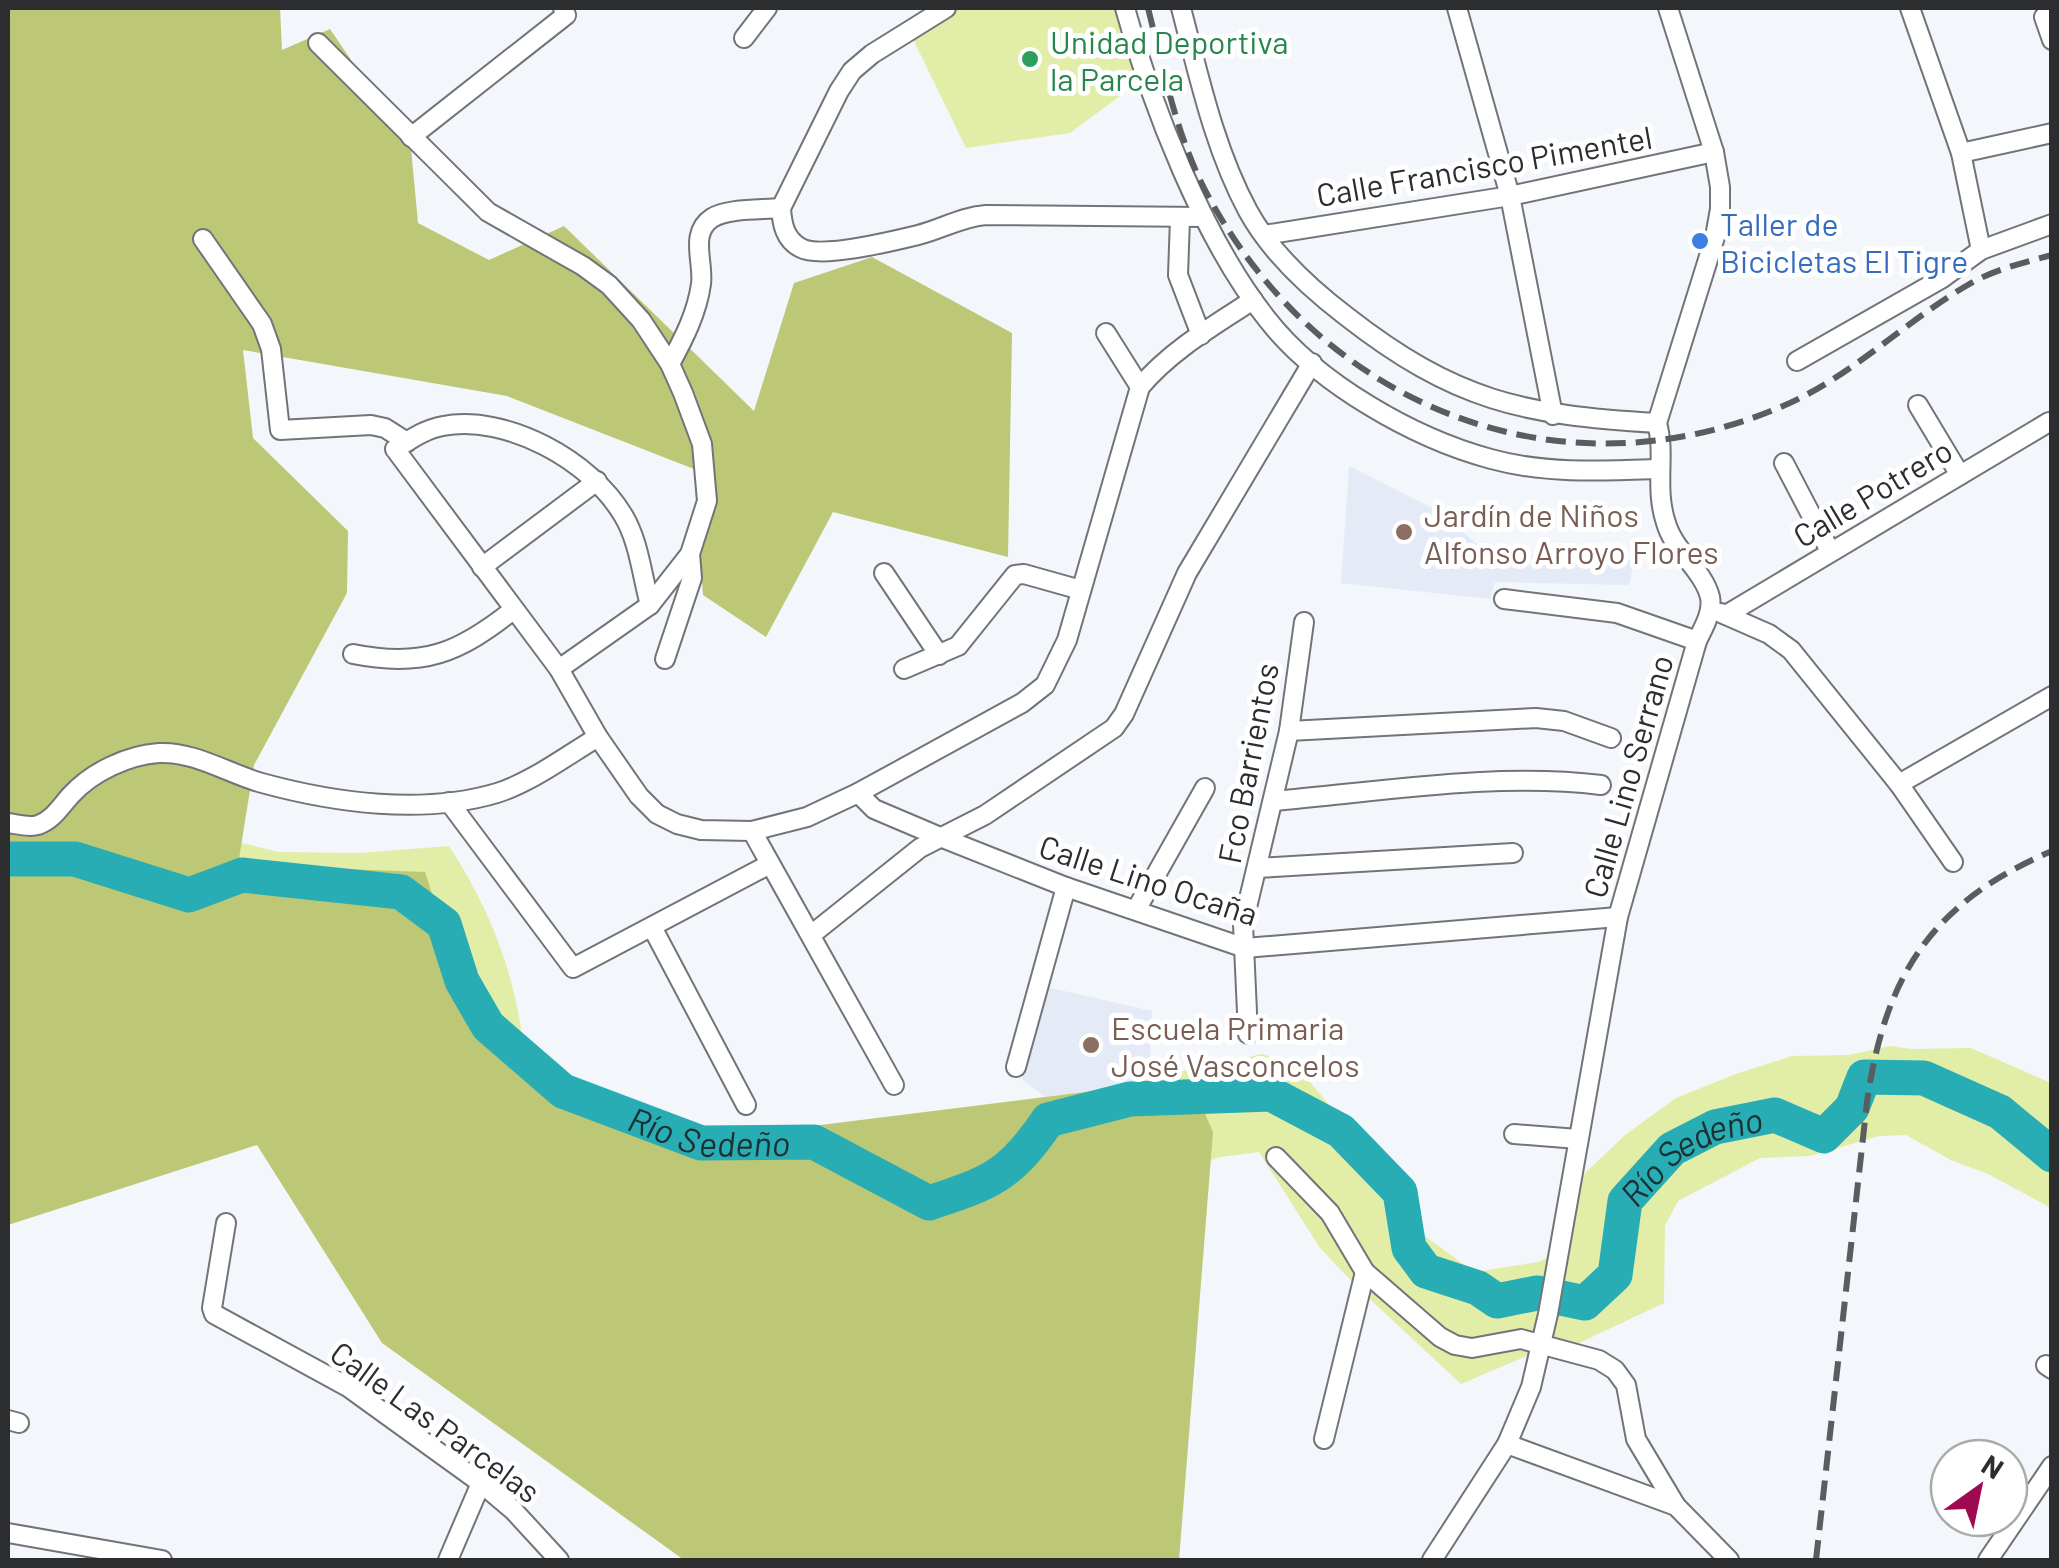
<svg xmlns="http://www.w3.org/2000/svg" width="2059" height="1568" font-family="Barlow,sans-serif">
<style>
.built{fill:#e4ebf7}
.green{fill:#e2eda8}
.forest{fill:#bcc875}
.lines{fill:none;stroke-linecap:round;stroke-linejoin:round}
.river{stroke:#29adb5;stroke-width:35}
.minor-casing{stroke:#717478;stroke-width:22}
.minor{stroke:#fff;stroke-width:18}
.rail{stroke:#5b5c5f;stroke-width:6;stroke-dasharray:20 10;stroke-linecap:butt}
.leisure-dot{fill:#2e9e5b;stroke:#fff;stroke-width:4}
.shop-dot{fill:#3f7fe0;stroke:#fff;stroke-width:4}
.education-dot{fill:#8d6e63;stroke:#fff;stroke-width:4}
.labels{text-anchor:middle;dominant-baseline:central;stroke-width:10;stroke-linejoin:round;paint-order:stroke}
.leisure-label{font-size:32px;fill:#27864d;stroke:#fff;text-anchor:start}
.street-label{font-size:32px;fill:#2c2d2f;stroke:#fff}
.shop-label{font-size:32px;fill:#366cbe;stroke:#fff;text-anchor:start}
.education-label{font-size:32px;fill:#785e54;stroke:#fff;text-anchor:start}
.water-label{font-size:35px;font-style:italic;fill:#1b3032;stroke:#fff}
</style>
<rect width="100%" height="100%" fill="#f3f6fb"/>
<g class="built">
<polygon points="1349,466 1440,512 1486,552 1634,560 1629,585 1495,582 1490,599 1341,583"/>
<polygon points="1047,987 1152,1011 1149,1085 1053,1102 1022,1080"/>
</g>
<g class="green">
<polygon points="961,8 1122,8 1143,79 1070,133 966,148 913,39"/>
<path d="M8,765L226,839L278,852L360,853L449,846C493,913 519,984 525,1064L549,1084L613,1113L707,1134L818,1126L1090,1091L1262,1054L1295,1064L1325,1100L1422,1234L1474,1272L1539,1262L1570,1244L1576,1182L1625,1135L1676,1098L1733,1075L1792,1056L1849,1055L1890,1046L1912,1049L1971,1048L2051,1083V1208L1988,1174L1951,1160L1906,1135L1879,1136L1810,1156L1760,1158L1678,1201L1665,1226L1664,1303L1556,1354L1529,1355L1461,1384L1361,1291L1320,1248L1259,1152L1221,1157L1165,1176L763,1220Z"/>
</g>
<polygon class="forest" points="8,8 280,8 282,50 330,29 411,148 418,223 489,260 564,226 754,411 794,283 872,257 1012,333 1008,557 833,512 766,637 703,595 694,469 507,396 243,350 253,438 348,531 347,593 254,765 238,865 425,872 469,1010 518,1070 684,1142 1190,1079 1213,1132 1179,1560 684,1560 382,1343 257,1145 8,1225"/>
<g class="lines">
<path class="river" id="s1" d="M8,859H75L189,895L242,875L401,892L444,924L462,981L488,1026L563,1091L701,1143L814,1142L929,1203C991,1183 1011,1175 1048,1120L1130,1099L1271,1094L1341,1131L1400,1192L1409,1248L1426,1271L1478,1288L1497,1301L1537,1293L1585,1303L1615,1275L1625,1201L1672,1149L1715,1127L1775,1115L1824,1136L1852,1108L1864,1077L1924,1078L2000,1112L2052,1155"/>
<defs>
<g id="minor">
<path d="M946,8L872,54L852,71L839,91L781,208C782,224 785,240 801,248C822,259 893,241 918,235C942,229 961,217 986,215L1204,217"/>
<path d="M1125,8C1151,105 1204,240 1267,319C1317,383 1413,438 1491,459C1545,474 1603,471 1658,469"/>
<path d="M1181,8C1199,76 1214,148 1248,211C1271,253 1308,287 1346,316C1455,401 1522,415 1657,423"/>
<polyline points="1457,8 1510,196 1553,415"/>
<polyline points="1910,8 1961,153 1981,250"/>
<polyline points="2044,17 2052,40"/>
<polyline points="744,38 767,8"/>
<polyline points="318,43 488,212 583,266 609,285 641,320 670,364 683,393 702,444 707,501 690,554 650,605 559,669"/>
<polyline points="411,137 566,15 563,8"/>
<polyline points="1961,153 2052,133"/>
<polyline points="1180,219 1178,275 1201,335"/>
<polyline points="1264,235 1510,196 1714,152"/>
<polyline points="203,239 262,324 271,349 280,430 371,425 385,428 407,442"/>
<polyline points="1106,333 1140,387"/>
<polyline points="1797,361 1941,279 1981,250 2052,224"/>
<path d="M670,364C684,338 697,313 701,284C704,262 689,233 712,218C728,208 761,210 781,208"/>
<polyline points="1918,405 1960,475"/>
<polyline points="1784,463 1830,551"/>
<polyline points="482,567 597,481"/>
<polyline points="884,573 939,655"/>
<polyline points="1504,599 1617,613 1697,641"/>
<path d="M650,605C642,576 639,541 623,515C591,461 507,414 443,426C425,429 410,440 395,449L559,669L598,737L639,796L657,814L677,824L701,830L752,831L807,817L858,793L1022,703L1045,685L1067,640L1140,387C1170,351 1213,326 1253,300"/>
<polyline points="1721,613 1769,634 1791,650 1899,784 1953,862"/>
<polyline points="1726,615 2049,422"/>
<path d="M353,654C423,668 459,653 513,610"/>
<polyline points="665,659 692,578 690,554"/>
<polyline points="904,669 958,646 1015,575 1024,574 1081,590"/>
<polyline points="1289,731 1536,718 1564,721 1611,738"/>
<polyline points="1899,784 2052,696"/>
<polyline points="858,793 874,809 940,837 1066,887 1245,948 1618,917"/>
<path d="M1273,801C1378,792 1496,772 1601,785"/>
<polyline points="449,802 573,968 770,864"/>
<path d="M8,823C17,824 28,828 38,825C53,820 61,806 71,795C92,772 128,755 159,753C194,751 229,774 262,783C335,803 423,815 497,793C532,782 566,756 598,737"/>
<polyline points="752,831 894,1085"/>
<polyline points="1257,868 1513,853"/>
<polyline points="1136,910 1205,788"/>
<polyline points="652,927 746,1105"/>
<polyline points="811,935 920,848 985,815 1114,728 1124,714 1187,573 1312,363"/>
<polyline points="1248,1034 1243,924 1289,731 1304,622"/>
<polyline points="1016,1067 1066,887"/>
<polyline points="1514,1134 1578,1139"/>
<polyline points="1276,1157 1330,1213 1365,1272 1440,1337 1455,1345 1472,1348 1521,1339 1599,1360 1615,1370 1626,1385 1636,1439 1676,1506 1729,1560"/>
<polyline points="226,1223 212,1308 214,1314 348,1387 481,1483 513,1510 559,1560"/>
<polyline points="2046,1365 2052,1369"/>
<polyline points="8,1420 19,1423"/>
<polyline points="1324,1439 1365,1272"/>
<polyline points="1507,1444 1676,1506"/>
<polyline points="8,1533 162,1560"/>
<polyline points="448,1560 481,1483"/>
<path d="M1432,1560L1507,1444L1531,1387L1548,1314L1618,917L1697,641C1703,628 1713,613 1710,597C1703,570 1674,551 1666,523C1654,487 1666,455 1657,423L1715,237L1720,209V187L1714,152L1668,8"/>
<polyline points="1988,1560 2052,1466"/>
</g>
</defs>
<use href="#minor" class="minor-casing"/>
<use href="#minor" class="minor"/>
<g class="rail">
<path d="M1148,8C1163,68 1176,133 1204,188C1315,403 1556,504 1783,406C1851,377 1903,323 1966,286C1992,270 2022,263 2052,255"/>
<path d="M1816,1560L1867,1102C1885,975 1932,902 2052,851"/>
</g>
</g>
<circle class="leisure-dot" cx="1030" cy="59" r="10"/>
<circle class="shop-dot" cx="1700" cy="241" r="10"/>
<g class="education-dot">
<circle cx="1404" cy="532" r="10"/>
<circle cx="1091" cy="1045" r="10"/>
</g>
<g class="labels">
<g class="leisure-label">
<text x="1050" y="41">Unidad Deportiva<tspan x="1050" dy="37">la Parcela</tspan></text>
</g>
<g class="street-label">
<text transform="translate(1484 165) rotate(-10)">Calle Francisco Pimentel</text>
<text transform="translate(1872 492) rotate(-31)">Calle Potrero</text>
<text transform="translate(1247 763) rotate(-79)">Fco Barrientos</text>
<text transform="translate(1627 776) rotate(-74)">Calle Lino Serrano</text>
<text transform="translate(1149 879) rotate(18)">Calle Lino Ocaña</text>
<text transform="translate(436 1421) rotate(36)">Calle Las Parcelas</text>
</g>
<g class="shop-label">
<text x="1720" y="223">Taller de<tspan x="1720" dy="37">Bicicletas El Tigre</tspan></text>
</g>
<g class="education-label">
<text x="1424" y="514">Jardín de Niños<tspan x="1424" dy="37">Alfonso Arroyo Flores</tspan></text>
<text x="1111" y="1027">Escuela Primaria<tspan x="1111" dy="37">José Vasconcelos</tspan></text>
</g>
<g class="water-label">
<text stroke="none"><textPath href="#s1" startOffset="822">Río Sedeño</textPath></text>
<text stroke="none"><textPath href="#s1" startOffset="2050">Río Sedeño</textPath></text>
</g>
</g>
<rect width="2059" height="1568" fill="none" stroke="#2c2d2f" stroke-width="20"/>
<g transform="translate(1979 1488) rotate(33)"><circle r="48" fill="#ffffff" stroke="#ababac" stroke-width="2.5"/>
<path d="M0-8L18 38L0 25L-18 38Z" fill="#9f0950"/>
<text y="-15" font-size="28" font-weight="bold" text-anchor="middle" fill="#2c2d2f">N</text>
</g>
</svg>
